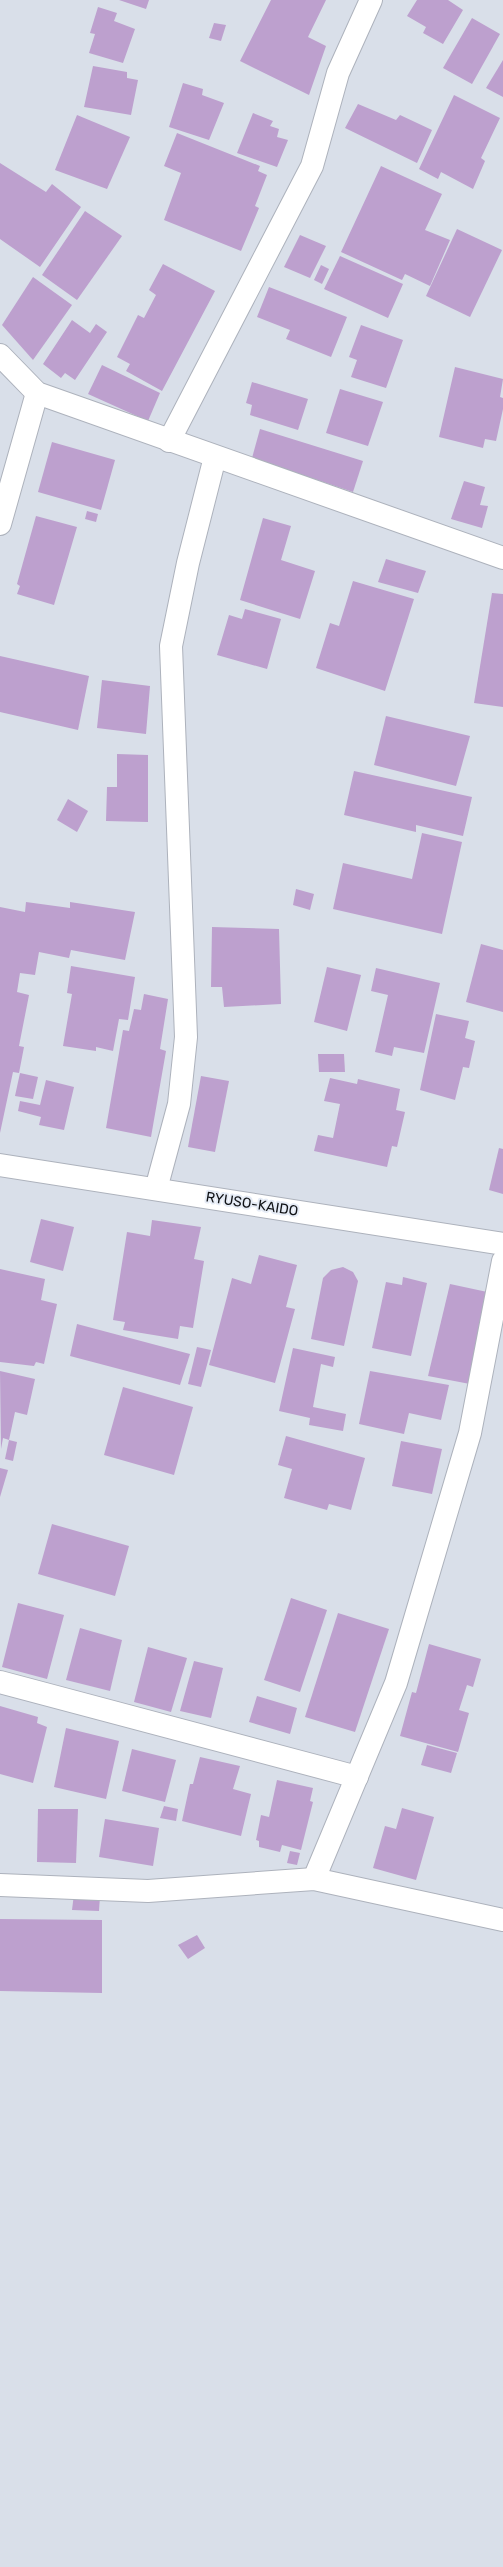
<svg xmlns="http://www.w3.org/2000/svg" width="503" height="2567" font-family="Rubik,sans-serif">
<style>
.building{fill:#bda0ce}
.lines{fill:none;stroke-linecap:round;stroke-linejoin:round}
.street-casing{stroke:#adb2bc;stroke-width:24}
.secondary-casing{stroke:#adb2bc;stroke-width:24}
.street{stroke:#fff;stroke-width:22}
.secondary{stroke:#fff;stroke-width:22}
.labels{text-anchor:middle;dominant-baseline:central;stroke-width:4;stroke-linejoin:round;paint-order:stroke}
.street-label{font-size:14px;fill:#111316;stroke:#e6ecf6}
</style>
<rect width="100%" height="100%" fill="#d9dfe9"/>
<g class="building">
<polygon points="119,0 149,0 146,9"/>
<polygon points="271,0 326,0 308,37 326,46 309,95 240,61"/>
<polygon points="417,0 448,0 463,10 443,44 423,33 426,27 407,16"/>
<polygon points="98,7 117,13 114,21 135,29 123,63 89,53 95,34 90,33"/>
<polygon points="472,18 500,34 472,84 443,68"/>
<polygon points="214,23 226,25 221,41 209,38"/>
<polygon points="503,60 503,97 486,88"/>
<polygon points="93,66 127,72 127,78 138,80 131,115 84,107"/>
<polygon points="183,83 203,89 202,95 224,103 209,140 169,127"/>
<polygon points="454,95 500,118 481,158 485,161 473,189 441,172 438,179 419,169"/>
<polygon points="358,104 396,120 400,115 432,130 417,163 345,128"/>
<polygon points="253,113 273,121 270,126 279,129 277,137 288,140 277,167 237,153"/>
<polygon points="77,115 130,137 107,189 55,170"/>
<polygon points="177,133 260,166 258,171 267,175 255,206 259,208 241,251 164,220 181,173 164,166"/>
<polygon points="0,163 46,192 52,184 81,207 40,267 0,239"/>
<polygon points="381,166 442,194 425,230 450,240 430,286 405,274 402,280 341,252"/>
<polygon points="85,211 122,236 77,300 42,275"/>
<polygon points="457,229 502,250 470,317 426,296"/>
<polygon points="300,235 326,246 310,278 284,267"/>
<polygon points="340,256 403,284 388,318 324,289"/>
<polygon points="163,264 215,291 162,391 126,371 130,364 117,357 138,315 144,318 156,295 149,290"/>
<polygon points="321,265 329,269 322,284 314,280"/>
<polygon points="33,277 72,305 33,360 2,325"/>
<polygon points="269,287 347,317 331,357 286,339 290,330 257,317"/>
<polygon points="72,320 90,333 96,324 107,332 75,380 65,373 61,378 43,364"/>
<polygon points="361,325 403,340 386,388 351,377 357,360 349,357"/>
<polygon points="102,365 160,393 148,421 88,394"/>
<polygon points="455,367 503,379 500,397 503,398 503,409 496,441 485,439 483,448 439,437"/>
<polygon points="252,382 308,399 298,430 250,415 252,405 246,403"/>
<polygon points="340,389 383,402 368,446 326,433"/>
<polygon points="260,429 363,461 353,492 252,458"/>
<polygon points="52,442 115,460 101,510 38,492"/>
<polygon points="464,481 485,487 480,505 488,506 482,528 451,519"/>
<polygon points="87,511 98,514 96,522 85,519"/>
<polygon points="36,516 77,527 54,605 17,594 20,586 17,584"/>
<polygon points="263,518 291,526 281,560 315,571 300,619 240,600"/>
<polygon points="386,559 426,571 418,593 378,582"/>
<polygon points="353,581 414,599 385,691 316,668 330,623 339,626"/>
<polygon points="492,593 503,594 503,707 474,703"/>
<polygon points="245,609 281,619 267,669 217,655 229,615 242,619"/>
<polygon points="0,656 89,676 78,730 0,712"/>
<polygon points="102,680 150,686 146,734 97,728"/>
<polygon points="386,716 470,736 456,786 374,765"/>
<polygon points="117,754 148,755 148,822 106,821 107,787 117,787"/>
<polygon points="354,771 472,797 463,836 416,825 416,832 344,815"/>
<polygon points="68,799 88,811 77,832 57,820"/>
<polygon points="422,833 462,842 442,934 333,909 343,863 412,879"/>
<polygon points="296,889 314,894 310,910 293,905"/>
<polygon points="26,902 70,908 70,902 135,912 125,960 71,950 69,958 39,952 35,975 20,973 17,992 29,995 19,1046 24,1047 19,1073 13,1072 0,1133 0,907 25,912"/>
<polygon points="212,927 279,929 281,1004 224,1007 222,987 211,987"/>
<polygon points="481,944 503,950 503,1012 466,1002"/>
<polygon points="71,966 135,977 128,1020 119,1019 113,1051 96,1047 96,1051 63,1046 72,994 67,993"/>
<polygon points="327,967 361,975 347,1031 314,1022"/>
<polygon points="376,968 440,983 424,1053 394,1047 392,1056 375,1052 388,995 371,991"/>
<polygon points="144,994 168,999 160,1049 166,1051 151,1137 106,1128 123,1030 129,1031 134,1009 141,1010"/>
<polygon points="436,1014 469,1021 465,1038 475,1041 469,1068 463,1067 455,1100 420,1090"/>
<polygon points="318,1054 344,1054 345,1072 319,1072"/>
<polygon points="20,1073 38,1077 33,1099 15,1096"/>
<polygon points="201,1076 229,1081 215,1152 188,1147"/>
<polygon points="330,1078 357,1084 358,1079 400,1089 396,1110 405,1112 397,1147 392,1146 387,1167 314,1151 318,1135 333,1138 340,1104 324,1101"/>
<polygon points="46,1080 74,1087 64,1130 39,1125 41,1117 18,1111 20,1101 40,1105"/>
<polygon points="499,1148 503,1149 503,1194 489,1190"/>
<polygon points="41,1219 74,1227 63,1271 30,1262"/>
<polygon points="152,1220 201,1227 194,1259 204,1261 193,1328 180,1326 178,1339 123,1330 125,1322 113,1320 127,1232 150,1236"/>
<polygon points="259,1255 297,1265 286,1307 295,1309 275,1383 209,1365 232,1278 251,1284"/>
<polygon points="343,1267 353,1272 358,1281 344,1346 311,1339 323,1278 331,1270"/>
<polygon points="0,1269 45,1279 41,1300 57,1304 44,1364 36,1362 34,1366 0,1362"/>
<polygon points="403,1277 427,1283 411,1356 372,1348 386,1282 402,1285"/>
<polygon points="450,1284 492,1293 470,1384 428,1376"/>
<polygon points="77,1324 190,1354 180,1385 70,1356"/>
<polygon points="197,1347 211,1350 201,1387 188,1384"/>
<polygon points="293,1348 335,1357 333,1367 321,1364 313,1407 346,1414 343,1431 309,1425 310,1418 279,1411"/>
<polygon points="0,1371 35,1379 27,1415 15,1412 9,1440 3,1438 1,1449"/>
<polygon points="370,1371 449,1385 441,1420 409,1413 404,1434 359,1424"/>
<polygon points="123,1387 193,1407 174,1475 104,1455"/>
<polygon points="286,1436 365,1458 351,1510 329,1504 327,1510 284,1498 292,1469 278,1465"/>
<polygon points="9,1440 17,1442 13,1461 5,1459"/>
<polygon points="401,1441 442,1449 432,1494 392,1486"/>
<polygon points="0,1468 8,1470 0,1497"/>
<polygon points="52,1524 129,1546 115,1596 38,1574"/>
<polygon points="291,1598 327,1610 300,1692 264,1680"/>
<polygon points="18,1603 64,1615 47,1679 2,1667"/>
<polygon points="338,1613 389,1629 355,1732 305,1717"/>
<polygon points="80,1628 122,1640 110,1691 66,1680"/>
<polygon points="429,1644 481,1659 473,1687 467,1685 459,1710 469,1713 458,1752 400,1736 412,1692 416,1693"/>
<polygon points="148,1647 187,1658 171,1712 134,1702"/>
<polygon points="194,1661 223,1668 211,1718 180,1711"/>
<polygon points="257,1696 297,1708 290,1734 249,1722"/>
<polygon points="0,1706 38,1717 37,1723 47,1727 33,1783 0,1774"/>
<polygon points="66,1728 119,1741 106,1799 54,1787"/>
<polygon points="427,1745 457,1753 451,1773 421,1765"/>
<polygon points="132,1749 176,1760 165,1802 122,1791"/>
<polygon points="200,1757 240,1766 233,1789 251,1794 241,1836 182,1821 190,1784 193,1784"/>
<polygon points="277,1780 313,1788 310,1801 313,1802 301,1850 282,1845 280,1852 259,1847 259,1841 256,1840 261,1815 269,1817"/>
<polygon points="164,1806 178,1809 176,1821 160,1818"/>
<polygon points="402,1808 434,1817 416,1880 373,1868 385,1826 396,1829"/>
<polygon points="38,1809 78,1809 76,1863 37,1862"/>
<polygon points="105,1819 159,1828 153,1866 99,1857"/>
<polygon points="290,1851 300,1853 297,1865 287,1863"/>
<polygon points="74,1894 100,1896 99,1911 72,1910"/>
<polygon points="0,1919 102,1920 102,1993 0,1991"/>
<polygon points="197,1935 205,1948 188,1959 178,1945"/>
</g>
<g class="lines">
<defs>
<g id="street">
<polyline points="0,355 37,393 503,558"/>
<polyline points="169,441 312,166 338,73 371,0"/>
<polyline points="0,524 37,393"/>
<polyline points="156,1189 179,1104 186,1037 171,646 188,563 215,457"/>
<polyline points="0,1682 357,1777"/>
<polyline points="314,1879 396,1683 470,1433 503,1261"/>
<polyline points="0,1885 148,1891 314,1879 503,1920"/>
</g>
<polyline id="secondary" points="0,1165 503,1244"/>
</defs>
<use href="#street" class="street-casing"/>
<use href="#secondary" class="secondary-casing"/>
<use href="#street" class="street"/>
<use href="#secondary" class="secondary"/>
</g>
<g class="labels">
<g class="street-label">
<text transform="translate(252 1204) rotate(9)">RYUSO-KAIDO</text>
</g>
</g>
</svg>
